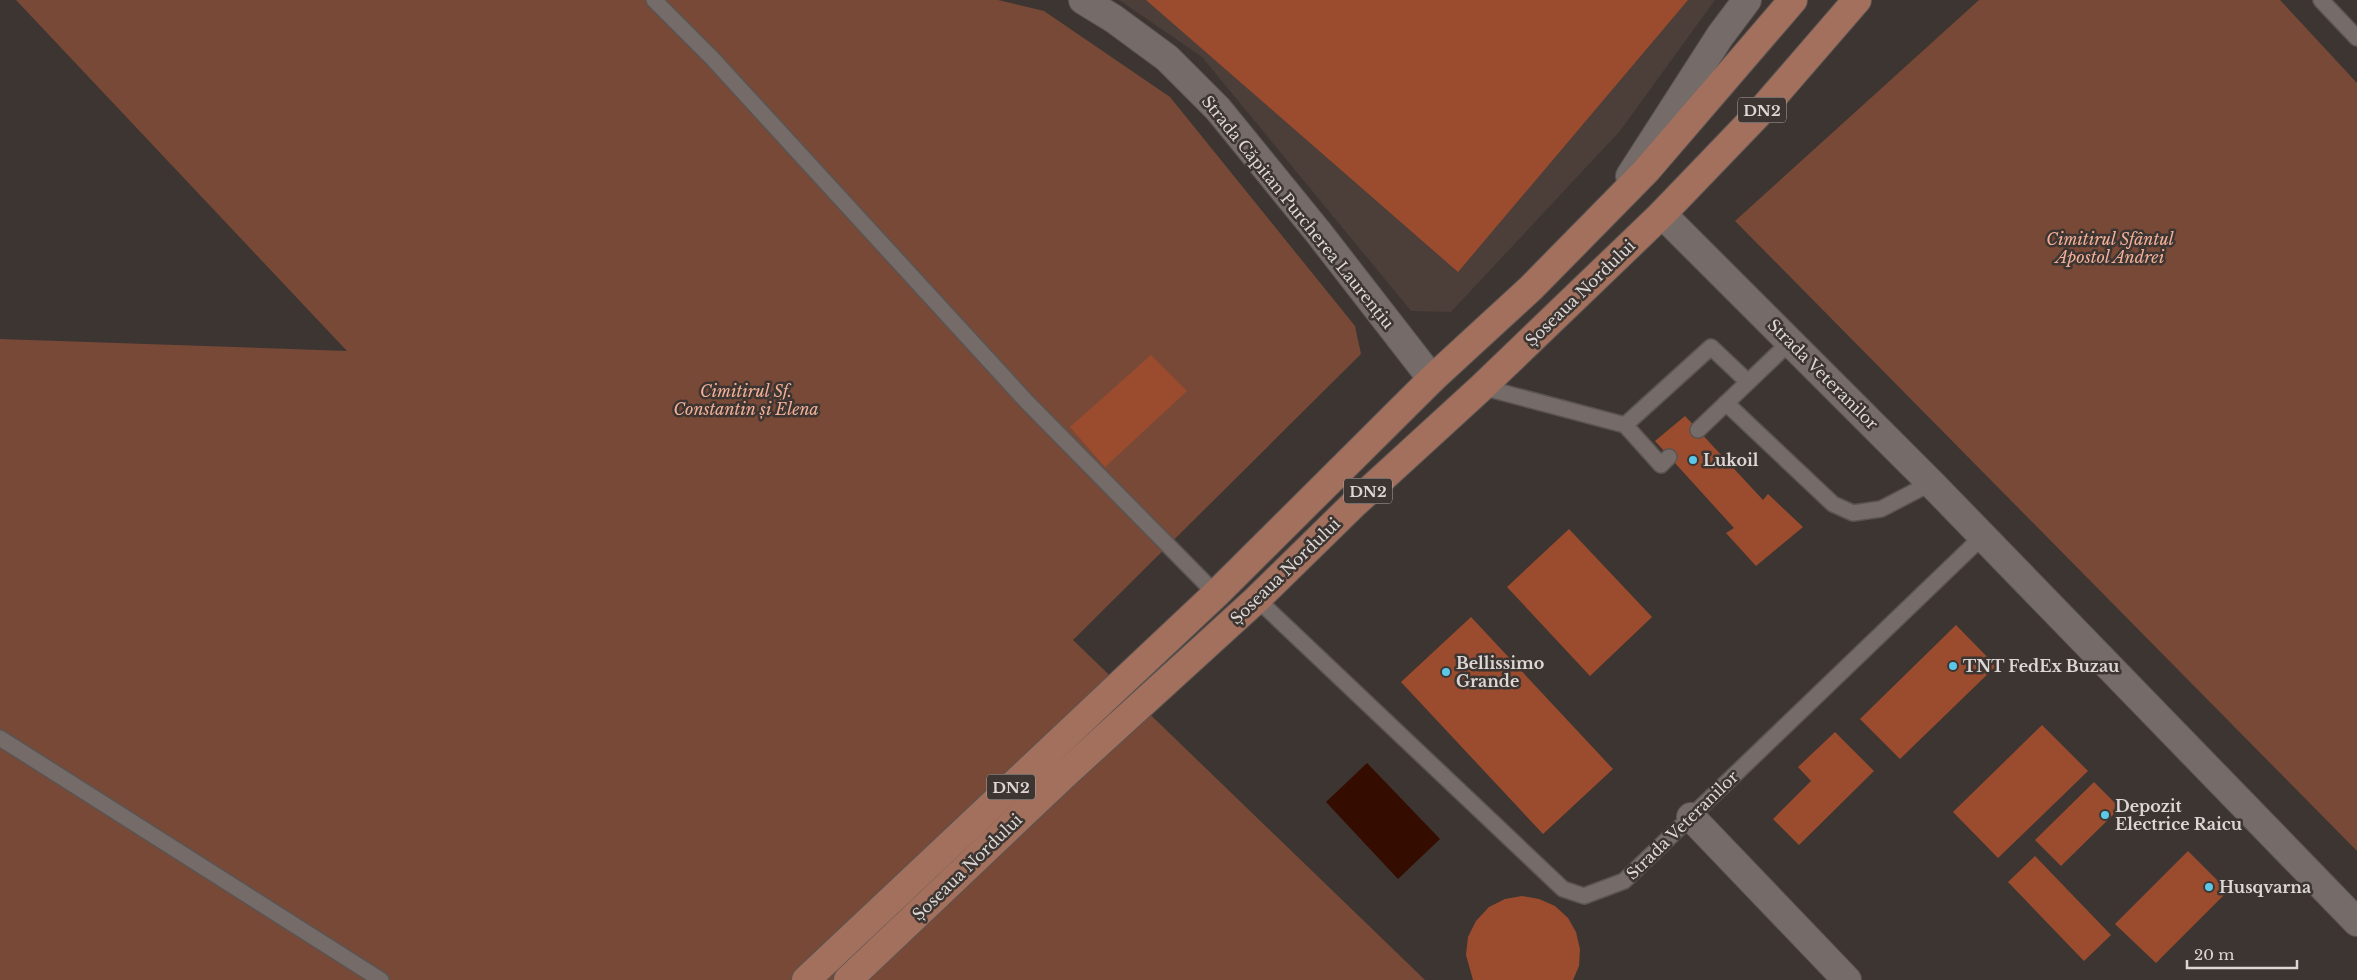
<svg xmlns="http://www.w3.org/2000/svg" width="2357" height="980" font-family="'Libre Baskerville',serif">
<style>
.built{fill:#4c3e39}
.green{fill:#784937}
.water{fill:#340c00}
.building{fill:#9c4c2e}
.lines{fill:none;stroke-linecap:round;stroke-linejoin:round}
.service-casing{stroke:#5a5452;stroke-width:18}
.minor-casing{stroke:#5a5452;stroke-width:30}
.tertiary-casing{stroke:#5a5452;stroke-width:30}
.primary-casing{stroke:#5a5452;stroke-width:30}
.service{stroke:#756c69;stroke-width:15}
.minor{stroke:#756c69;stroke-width:28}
.tertiary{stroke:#756c69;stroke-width:28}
.primary{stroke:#a2705c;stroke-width:28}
.poi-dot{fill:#5dc7e8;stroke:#3d3532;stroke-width:2}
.labels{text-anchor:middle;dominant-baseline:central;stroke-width:5;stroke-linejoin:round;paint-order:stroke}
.shield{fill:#3d3532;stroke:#aca6a4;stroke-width:1}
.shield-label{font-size:15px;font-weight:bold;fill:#dcd7d5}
.street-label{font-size:16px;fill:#dcd7d5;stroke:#3d3532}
.park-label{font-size:16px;font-style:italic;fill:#f4b097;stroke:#3d3532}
.poi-label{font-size:16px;font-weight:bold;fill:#dcd7d5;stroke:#3d3532;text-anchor:start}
</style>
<rect width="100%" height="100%" fill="#3d3532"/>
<polygon class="built" points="1119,0 1715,0 1620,131 1451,312 1411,311 1202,57"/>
<g class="green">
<polygon points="16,0 998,0 1044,11 1170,97 1355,326 1361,354 1073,640 1425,980 0,980 0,339 347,351"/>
<polygon points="1979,0 2280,0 2357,83 2357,851 1735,221"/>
</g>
<polygon class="water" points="1367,763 1440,839 1398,879 1326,802"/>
<g class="building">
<polygon points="1146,0 1688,0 1458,272"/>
<polygon points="1151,355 1187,391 1105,467 1070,427"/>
<polygon points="1685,416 1763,500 1768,494 1803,527 1756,566 1726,533 1734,528 1655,441"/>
<polygon points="1569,529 1652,617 1590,676 1507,587"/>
<polygon points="1471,617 1613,769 1543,834 1401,682"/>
<polygon points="1956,625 1996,666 1900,759 1860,719"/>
<polygon points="2042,725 2088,771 1998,858 1953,812"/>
<polygon points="1835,732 1874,771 1799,845 1773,819 1811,781 1798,767"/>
<polygon points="2094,782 2120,808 2061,866 2035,840"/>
<polygon points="2188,851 2228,891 2156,963 2115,924"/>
<polygon points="2035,856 2111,935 2084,961 2008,882"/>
<polygon points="1522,896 1539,899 1555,906 1568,918 1576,932 1580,949 1579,966 1573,980 1473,980 1466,955 1468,937 1476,921 1489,907 1505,899"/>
</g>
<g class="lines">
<defs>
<g id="service">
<polyline points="654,0 712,58 1027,402 1216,594"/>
<polyline points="2321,0 2357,38"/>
<polyline points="1482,387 1625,425 1661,465 1669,457"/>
<polyline points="1726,403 1833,504 1853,513 1881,509 1931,483"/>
<polyline points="1625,425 1711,347 1748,382"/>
<polyline points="1698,430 1791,341"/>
<polyline points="1257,599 1563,889 1584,896 1624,881 1983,536"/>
<polyline points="0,738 381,980"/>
</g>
<g id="minor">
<polyline points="1083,0 1114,19 1167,58 1218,109 1318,232 1432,379"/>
<polyline points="1691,817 1847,980"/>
</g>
<g id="tertiary">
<polyline points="1630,176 1720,36 1747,0"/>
<polyline points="1662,214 1931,483 2357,922"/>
</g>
<g id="primary">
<polyline points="806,980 1216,594 1432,379 1531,288 1646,171 1793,0"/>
<polyline points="848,980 1064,775 1257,599 1353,505 1482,387 1662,214 1761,111 1857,0"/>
</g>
</defs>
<use href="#service" class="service-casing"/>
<use href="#minor" class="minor-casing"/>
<use href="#tertiary" class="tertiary-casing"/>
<use href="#primary" class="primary-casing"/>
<use href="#service" class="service"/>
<use href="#minor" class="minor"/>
<use href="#tertiary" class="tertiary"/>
<use href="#primary" class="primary"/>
</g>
<g class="poi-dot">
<circle cx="1693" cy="460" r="5"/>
<circle cx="1953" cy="666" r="5"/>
<circle cx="1446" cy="672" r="5"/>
<circle cx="2105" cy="815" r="5"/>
<circle cx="2209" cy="887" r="5"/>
</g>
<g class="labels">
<g class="shield">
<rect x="1738" y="97.5" width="48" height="25" rx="4"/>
<rect x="1344" y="478.5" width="48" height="25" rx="4"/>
<rect x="987" y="774.5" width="48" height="25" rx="4"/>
</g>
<g class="shield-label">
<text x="1762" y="110">DN2</text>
<text x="1368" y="491">DN2</text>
<text x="1011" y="787">DN2</text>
</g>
<g class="street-label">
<text transform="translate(1298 212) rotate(51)">Strada Căpitan Purcherea Laurențiu</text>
<text transform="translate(1580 293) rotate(-44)">Șoseaua Nordului</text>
<text transform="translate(1823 374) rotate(45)">Strada Veteranilor</text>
<text transform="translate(1285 571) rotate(-44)">Șoseaua Nordului</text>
<text transform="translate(1682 825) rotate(-44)">Strada Veteranilor</text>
<text transform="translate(967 867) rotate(-44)">Șoseaua Nordului</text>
</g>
<g class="park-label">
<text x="2110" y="239">Cimitirul Sfântul<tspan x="2110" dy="18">Apostol Andrei</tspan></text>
<text x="746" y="391">Cimitirul Sf.<tspan x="746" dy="18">Constantin și Elena</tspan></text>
</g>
<g class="poi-label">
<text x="1703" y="460">Lukoil</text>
<text x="1456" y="663">Bellissimo<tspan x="1456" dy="18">Grande</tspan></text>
<text x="1963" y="666">TNT FedEx Buzau</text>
<text x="2115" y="806">Depozit<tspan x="2115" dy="18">Electrice Raicu</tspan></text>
<text x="2219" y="887">Husqvarna</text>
</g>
</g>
<path d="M2187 960v8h110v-8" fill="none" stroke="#dcd7d5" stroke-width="2.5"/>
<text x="2194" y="960" font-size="15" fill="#dcd7d5" stroke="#3d3532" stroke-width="4" paint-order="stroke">20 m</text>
</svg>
